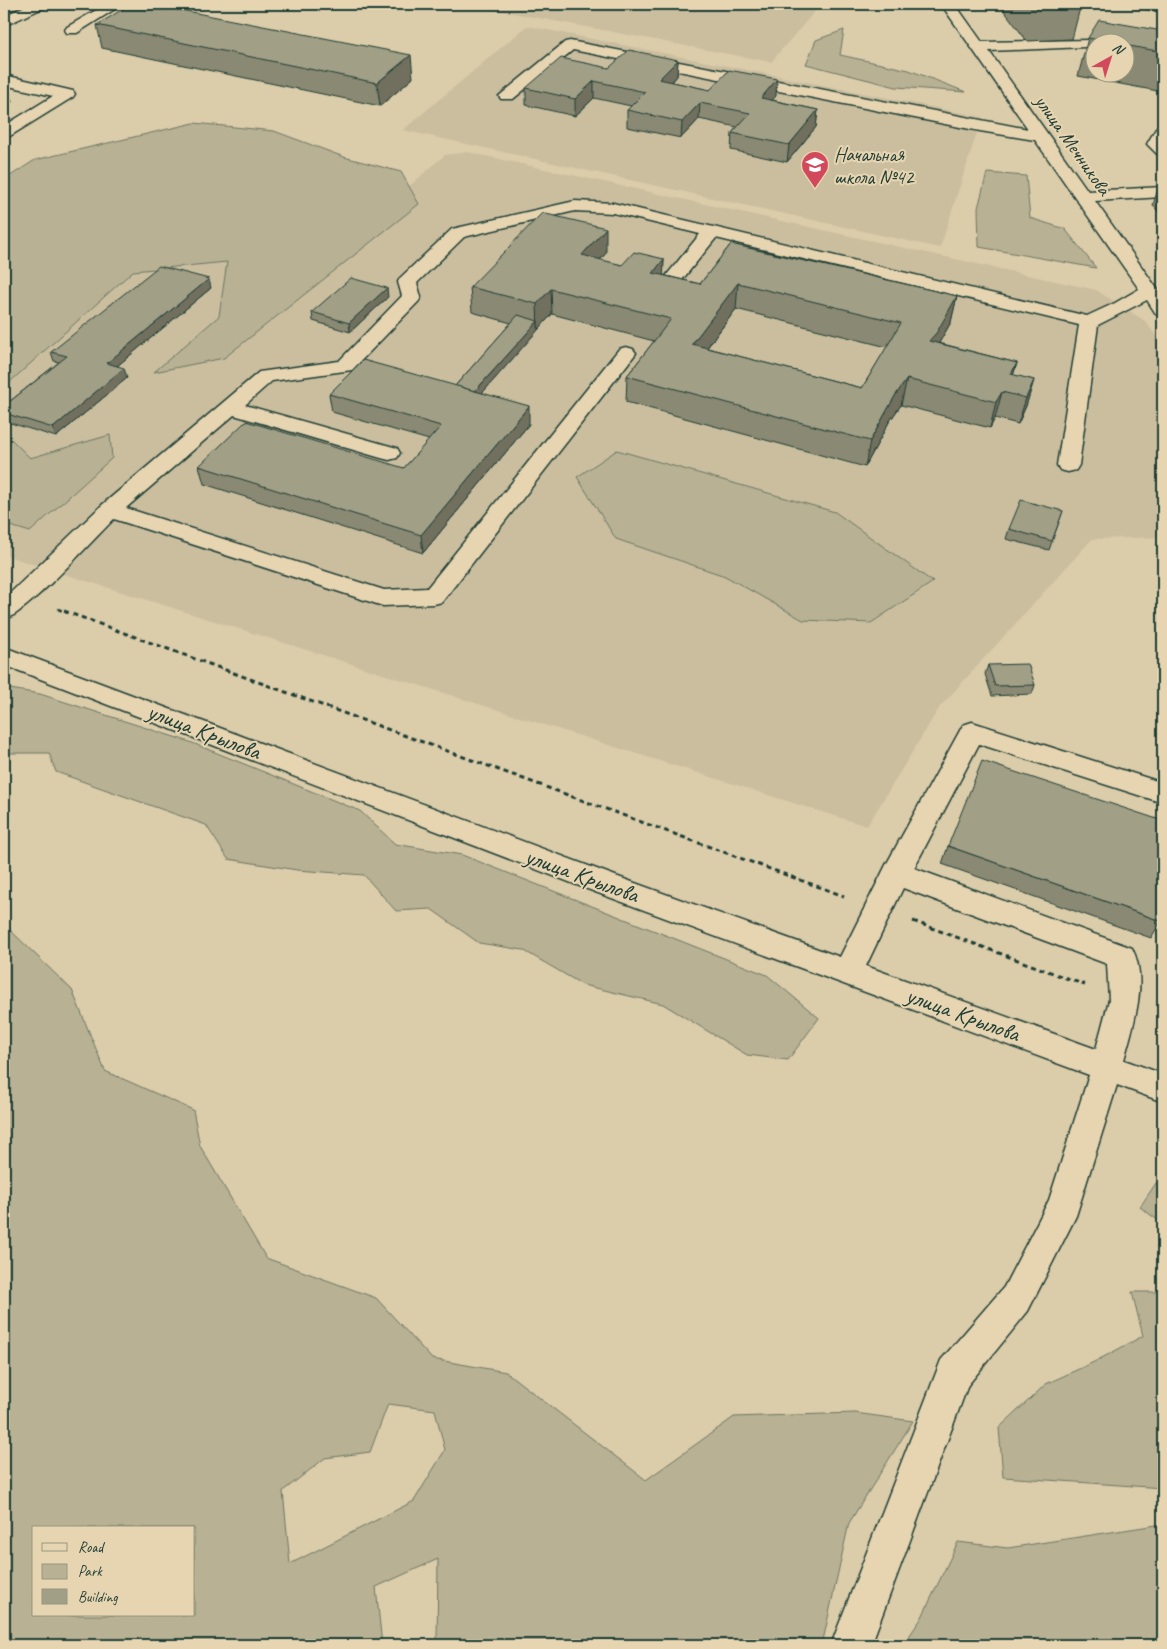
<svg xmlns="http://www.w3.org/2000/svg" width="1167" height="1649" font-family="Caveat,sans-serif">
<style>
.built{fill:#cabe9f}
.green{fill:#b8b194;stroke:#6c7764;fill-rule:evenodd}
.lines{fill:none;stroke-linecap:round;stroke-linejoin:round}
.minor-casing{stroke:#1f3d34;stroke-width:3}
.path-far2{stroke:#1f3d34;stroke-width:2.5;stroke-dasharray:4 3;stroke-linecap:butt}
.path-far1{stroke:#1f3d34;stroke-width:3;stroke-dasharray:5 4;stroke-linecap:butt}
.path{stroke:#1f3d34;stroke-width:4.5;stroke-dasharray:6 5;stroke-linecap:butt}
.minor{fill:#e7d5b2;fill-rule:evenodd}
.wall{fill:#8a8973;stroke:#1f3d34;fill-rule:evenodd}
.shaded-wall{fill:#716f5e;stroke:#1f3d34}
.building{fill:#a19f86;stroke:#1f3d34;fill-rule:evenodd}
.labels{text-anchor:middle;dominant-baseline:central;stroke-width:4;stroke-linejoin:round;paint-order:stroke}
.far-street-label{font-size:20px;fill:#1f3d34;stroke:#e7d5b2}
.far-poi-label{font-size:20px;fill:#1f3d34;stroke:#e7d5b2;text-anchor:start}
.street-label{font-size:24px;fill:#1f3d34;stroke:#e7d5b2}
</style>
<rect width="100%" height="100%" fill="#dbccaa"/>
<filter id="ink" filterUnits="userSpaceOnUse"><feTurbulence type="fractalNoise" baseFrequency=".02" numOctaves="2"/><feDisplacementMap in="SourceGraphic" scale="10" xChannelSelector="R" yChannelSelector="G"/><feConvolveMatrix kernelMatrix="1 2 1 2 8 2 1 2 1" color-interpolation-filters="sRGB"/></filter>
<g filter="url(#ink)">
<g class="built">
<polygon points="4,4 57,4 26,16 4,28"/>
<polygon points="465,4 821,4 771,62"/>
<polygon points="527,26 982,117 940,248 403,130"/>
<polygon points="467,152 1096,290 1145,321 1163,345 1163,537 1092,539 939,708 867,826 4,555 4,324 76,273 194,252 309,273 445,155"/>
</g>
<g class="green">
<polygon points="844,30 840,55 909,70 966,92 896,87 806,64 816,40"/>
<polygon points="194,123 274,131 344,157 401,172 419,204 224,358 154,372 219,316 227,262 133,271 11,381 4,391 4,180 35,160"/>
<polygon points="987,173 1026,176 1030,218 1065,229 1096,268 979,247 978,208"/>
<polygon points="110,435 112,458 30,532 4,524 4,437 9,437 30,458"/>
<polygon points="617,450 835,512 933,582 871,623 803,620 725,576 616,539 577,477"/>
<polygon points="4,688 40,694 190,742 360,811 395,844 462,855 767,975 819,1018 788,1060 747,1055 663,1004 583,985 523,950 479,943 431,909 396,911 364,875 297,870 228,859 206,825 56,772 49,753 4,753"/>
<path d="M4,928H8L72,990L105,1071L193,1110L200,1146L266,1258L376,1298L432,1359L506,1372L646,1480L734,1417L855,1413L913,1421L849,1523L822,1645H437L438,1559L376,1587L382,1645H4ZM388,1404L435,1410L445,1450L414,1501L290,1564L283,1491L325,1458L370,1452ZM34,1528H194V1615H34Z"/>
<polygon points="1156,1183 1163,1188 1163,1224 1140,1207"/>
<polygon points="1132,1292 1163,1292 1163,1488 1003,1477 999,1428 1046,1384 1094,1362 1143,1336"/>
<polygon points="1163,1524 1163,1645 903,1645 921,1619 958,1542 1008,1548"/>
</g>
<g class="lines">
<defs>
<g id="minor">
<polygon points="29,4 47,4 45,7 4,26 4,16"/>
<polygon points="93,4 110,4 115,9 77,33 67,33 65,30 67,27 98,9"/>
<path d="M941,4H955L982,42L1090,40L1092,43L1090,46L1085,47L989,51L1088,191L1163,187V197L1095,201L1163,297V316L1156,314L1147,300L1098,325L1079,465L1076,470L1068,472L1060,470L1057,465L1079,325L716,238L682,280L675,282L668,280L666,276L700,234L613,213L575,211L464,237L417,283L421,297L419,301L352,370L272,381L245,405L397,448L400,453L397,458L389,460L381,458L234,415L126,508L384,590L427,588L619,349L626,347L633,349L636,353L633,357L442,602L434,604L383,606L114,519C94,539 25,615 4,620V599L102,505L259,372L339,361L402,296L398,282L400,278L452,229L575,201L613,203L1087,316L1115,303L1139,289L1035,140L980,131L573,50L513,99H501L499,96L565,42L570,41L1028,129Z"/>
<polygon points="4,75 73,91 75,94 73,97 10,136 4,138 4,126 53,96 4,85"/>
<polygon points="1163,125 1163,155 1157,154 1147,144 1157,127"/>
<path d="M4,647L610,874L840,957L886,865L963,725L972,722L1163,783V803L979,744L914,868L1132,948C1149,981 1133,1026 1124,1060L1163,1074V1102L1117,1085L1076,1216L1028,1311L968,1385L871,1645H831L941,1360L1004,1287L1049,1200L1089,1075L590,890L4,665ZM903,888L1107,964L1109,1000L1096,1049L866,966Z"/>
</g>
</defs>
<use href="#minor" class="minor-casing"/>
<polyline class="path-far2" points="58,609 68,613"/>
<g class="path-far1">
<polyline points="64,611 844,896"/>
<polyline points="913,921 1085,985"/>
</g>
<polyline class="path" points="1159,1130 1161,1123"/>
<use href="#minor" class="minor"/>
</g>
<g class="wall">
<polygon points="999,4 1081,4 1072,39 1027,41"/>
<polygon points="1134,4 1163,4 1163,13 1133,7"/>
<polygon points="97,25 413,78 380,106 102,48"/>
<path d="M1163,31V92L1078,76L1088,38ZM1094,42H1124V72H1094Z"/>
<polygon points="678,60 677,76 672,82 710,90 776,96 772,100 818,110 816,127 787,162 731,150 732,133 737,127 699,119 681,138 627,127 627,110 631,106 594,98 575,116 526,105 526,88 609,68"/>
<polygon points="1163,173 1163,218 1153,205"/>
<path d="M731,244L957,296L951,322L939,343L1017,363L1013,375L1034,380L1026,406L1018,424L995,418L990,428L901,405L889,422L865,467L626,402L627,376L654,341L552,314L482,393L529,424L423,553L204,484L199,466L404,468L429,440L332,412L329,394L455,386L511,323L472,312L470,287L606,253L600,260L622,265L664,259L663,275L700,284ZM736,309L887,347L862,388L707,348Z"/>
<polygon points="211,288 117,366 127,378 56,437 4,421 4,406 59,362 54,361 51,352"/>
<polygon points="388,297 350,332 313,321 312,312"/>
<polygon points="1063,511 1049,550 1006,539 1009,529"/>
<polygon points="988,665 1035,685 1032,694 992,696 985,674"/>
<polygon points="948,846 1161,921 1151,938 942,864"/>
</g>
<g class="shaded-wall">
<polygon points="411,55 413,78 380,106 377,83"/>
<polygon points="678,60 677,76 658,96 659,79"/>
<polygon points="4,75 12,102 4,107"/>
<polygon points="777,79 776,96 759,115 761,98"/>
<polygon points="594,81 594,98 575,116 575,99"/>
<polygon points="700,103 699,119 681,138 682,122"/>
<polygon points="818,110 816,127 787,162 789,145"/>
<polygon points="606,228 606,253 582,280 582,255"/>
<polygon points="664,259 663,285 653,273"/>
<polygon points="209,279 211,288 110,372 107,363"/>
<polygon points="738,283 736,309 690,370 692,344"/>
<polygon points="387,288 388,297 350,332 349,323"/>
<polygon points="551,289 552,314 538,330 537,304"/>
<polygon points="957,296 951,322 931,357 929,341"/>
<polygon points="538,321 538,330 470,407 469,398"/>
<polygon points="1017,363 1009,389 1011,374"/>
<polygon points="124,368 127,378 56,437 53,428"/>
<polygon points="907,379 901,405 889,422 865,467 870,441 895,396"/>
<polygon points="1034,380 1026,406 1018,424 1026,398"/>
<polygon points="1002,392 995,418 990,428 996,402"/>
<polygon points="529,406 529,424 423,553 421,535"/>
</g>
<g class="building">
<polygon points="131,4 150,4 411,55 377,83 97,25"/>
<polygon points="1099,20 1163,31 1163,52 1124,45 1124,42 1110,42 1088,38"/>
<polygon points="629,50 678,60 659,79 710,90 729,70 777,79 761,98 818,110 789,145 732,133 750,113 700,103 682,122 627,110 645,92 594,81 575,99 526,88 561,58 609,68"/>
<path d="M542,213L606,228L582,255L622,265L634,252L664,259L653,273L700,284L731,244L957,296L937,332L929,341L1017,363L1011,374L1034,380L1026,398L1002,392L996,402L907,379L895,396L870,441L627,376L671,319L551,289L537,304L470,287ZM738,283L901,323L862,388L692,344Z"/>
<polygon points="159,266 209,279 107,363 124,368 53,428 4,413 4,406 67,356 51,352"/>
<polygon points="351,278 387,288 349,323 312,312"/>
<polygon points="518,315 538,321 475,391 455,386"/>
<polygon points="363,360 529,406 421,535 199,466 246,421 404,468 441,426 329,394"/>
<polygon points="1021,500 1063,511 1052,541 1009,529"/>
<polygon points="1028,664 1035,685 995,686 988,665"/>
<polygon points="982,761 1163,821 1163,912 1161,921 948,846"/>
</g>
</g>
<defs>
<symbol id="school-pin" viewBox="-11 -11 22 30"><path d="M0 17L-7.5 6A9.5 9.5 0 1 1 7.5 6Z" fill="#d1495b" stroke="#e7d5b2"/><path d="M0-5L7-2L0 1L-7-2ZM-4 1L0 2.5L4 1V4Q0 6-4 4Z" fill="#fff"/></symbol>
</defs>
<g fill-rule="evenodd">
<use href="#school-pin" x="799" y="149" width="32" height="43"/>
</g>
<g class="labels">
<g class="far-street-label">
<text transform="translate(1073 145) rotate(55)">улица Мечникова</text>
</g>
<g class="far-poi-label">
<text x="834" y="154">Начальная<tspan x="834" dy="23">школа №42</tspan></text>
</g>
<g class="street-label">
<text transform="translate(204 731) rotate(21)">улица Крылова</text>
<text transform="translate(582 875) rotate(20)">улица Крылова</text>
<text transform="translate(963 1014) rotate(20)">улица Крылова</text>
</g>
</g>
<rect width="1167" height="1649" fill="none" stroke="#e7d5b2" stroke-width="20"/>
<rect x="10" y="10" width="1147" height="1629" fill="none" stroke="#1f3d34" stroke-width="2" filter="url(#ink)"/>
<rect x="32" y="1526" width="162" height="90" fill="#e7d5b2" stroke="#979880"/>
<rect x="42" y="1543" width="25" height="8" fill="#e7d5b2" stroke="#979880"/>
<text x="78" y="1552" font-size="15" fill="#1f3d34">Road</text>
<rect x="42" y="1564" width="25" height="15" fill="#b8b194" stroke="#979880"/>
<text x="78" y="1576" font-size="15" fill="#1f3d34">Park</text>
<rect x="42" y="1589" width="25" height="15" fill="#a19f86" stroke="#979880"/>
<text x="78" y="1602" font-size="15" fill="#1f3d34">Building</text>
<g transform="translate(1110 58) rotate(39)"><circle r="24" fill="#e7d5b2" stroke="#979880"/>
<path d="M0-4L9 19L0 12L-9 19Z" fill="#d1495b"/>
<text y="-8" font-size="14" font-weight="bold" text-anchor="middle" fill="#1f3d34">N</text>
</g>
</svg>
